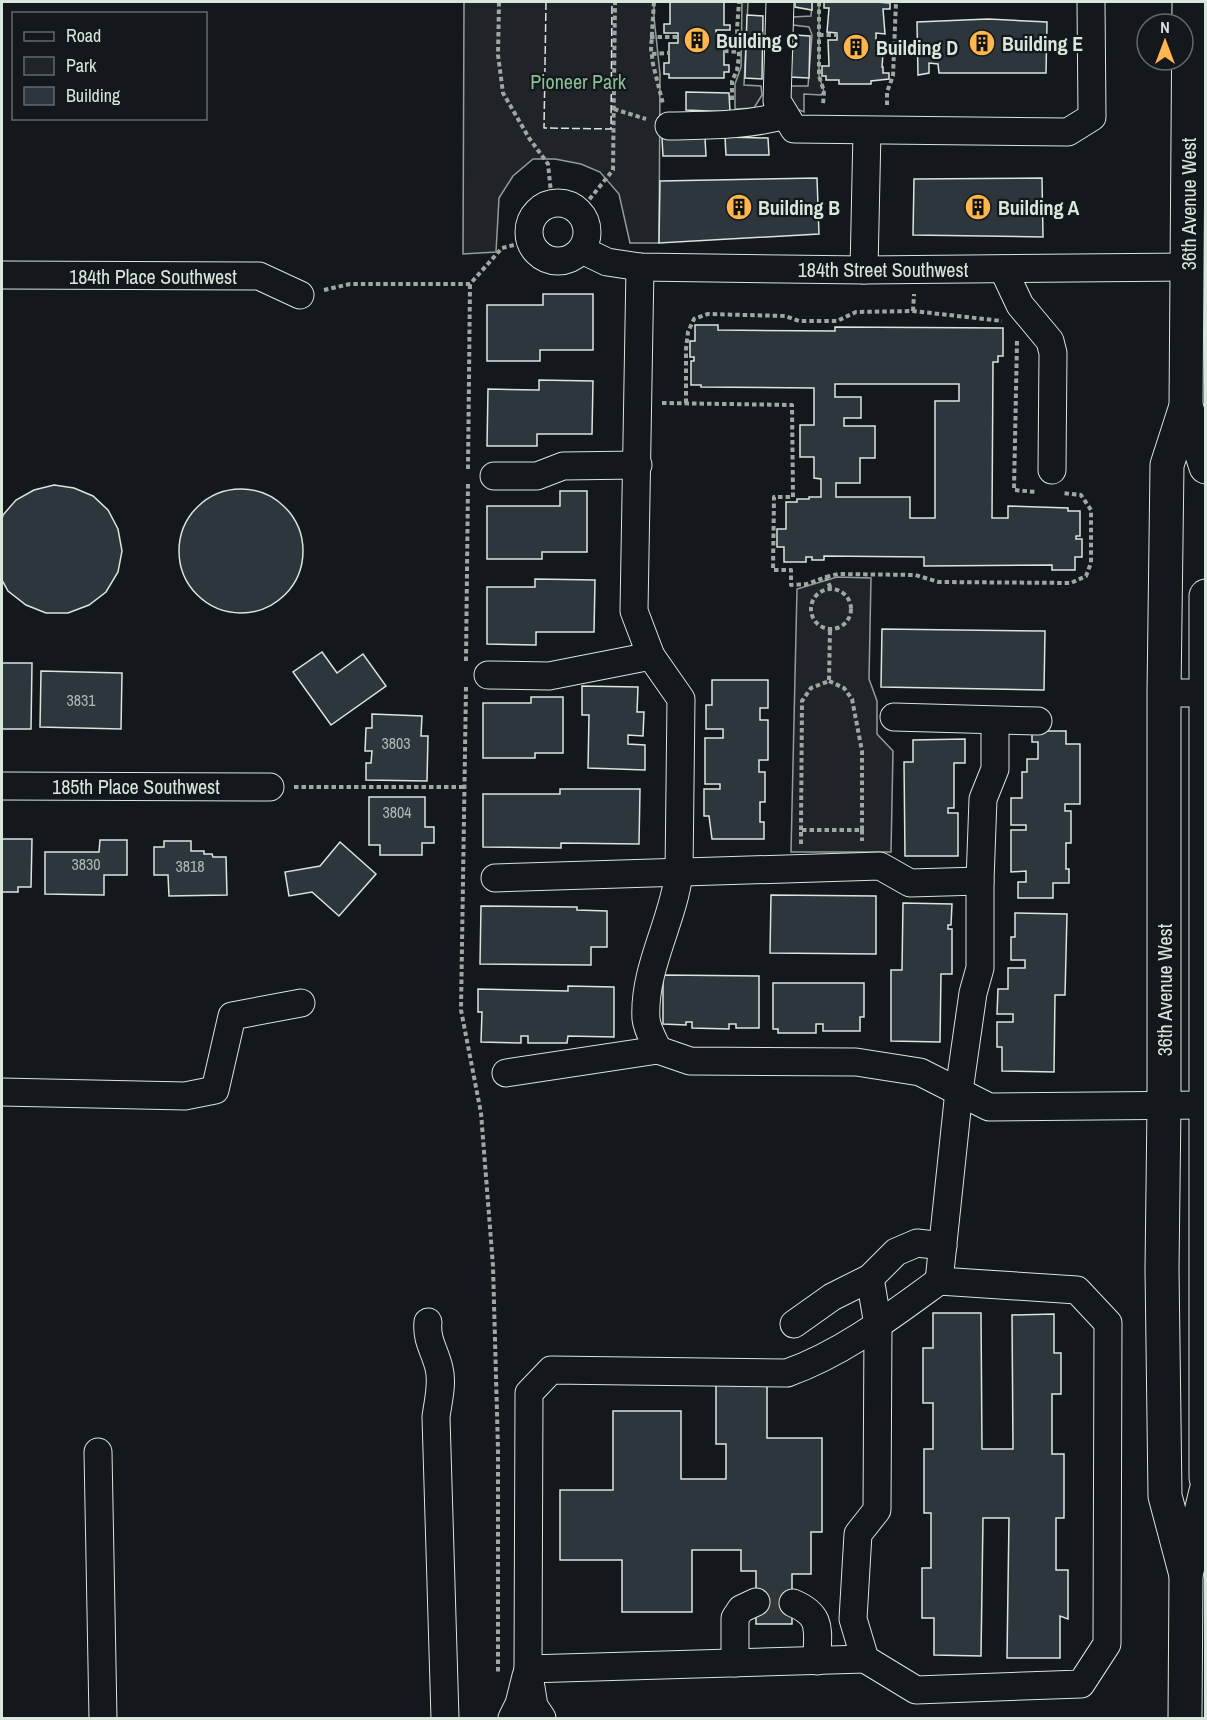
<svg xmlns="http://www.w3.org/2000/svg" width="1207" height="1720" font-family="'Archivo Narrow',sans-serif">
<style>
.green{fill:#202428;stroke:#939e99;stroke-width:1.5}
.building{fill:#2c363c;stroke:#d8e6dc;stroke-width:1.5;fill-rule:evenodd}
.lines{fill:none;stroke-linecap:round;stroke-linejoin:round}
.minor-tunnel{stroke:#313739;stroke-width:27;stroke-dasharray:27 14;stroke-linecap:butt}
.minor-casing{stroke:#d8e6dc;stroke-width:29}
.major-casing{stroke:#d8e6dc;stroke-width:35}
.path{stroke:#9da8a2;stroke-width:4;stroke-dasharray:4.5 3;stroke-linecap:butt}
.minor{stroke:#14181c;stroke-width:27}
.major{stroke:#14181c;stroke-width:33}
.fence{stroke:#d8e6dc;stroke-width:1.5;stroke-dasharray:8 3;stroke-linecap:butt}
.labels{text-anchor:middle;dominant-baseline:central;stroke-width:4.5;stroke-linejoin:round;paint-order:stroke}
.number-label{font-size:16px;fill:#adbab4}
.poi-label{font-size:20px;font-weight:bold;fill:#d8e6dc;stroke:#14181c;text-anchor:start}
.park-label{font-size:20px;fill:#8ac095;stroke:#14181c}
.street-label{font-size:20px;fill:#d8e6dc;stroke:#14181c}
</style>
<rect width="100%" height="100%" fill="#14181c"/>
<g class="green">
<polygon points="464,2 654,2 654,17 660,74 659,243 630,243 619,194 600,172 581,164 555,159 533,159 513,176 499,198 496,252 463,254"/>
<polygon points="742,2 748,2 744,85 761,86 762,95 754,108 735,109 735,84 741,67"/>
<polygon points="812,2 819,2 819,76 824,91 821,95 804,94 804,112 794,108 790,97 790,86 808,86 812,35 809,27 793,25 793,17 811,16"/>
<polygon points="837,577 871,578 869,679 877,701 877,734 893,751 891,852 791,852 797,589"/>
</g>
<g class="building">
<polygon points="670,2 724,2 724,25 730,25 730,30 716,30 716,42 724,42 724,65 729,65 729,72 724,72 724,78 669,78 669,74 664,74 664,63 669,63 669,43 678,43 678,33 664,33 664,24 670,24"/>
<polygon points="795,2 812,2 812,10 795,7"/>
<polygon points="824,2 876,2 890,3 890,9 883,9 885,34 876,33 876,41 884,41 882,67 883,67 883,73 889,73 889,79 871,81 871,84 839,84 839,80 826,80 826,76 822,76 822,66 829,66 828,40 837,40 837,33 827,32 829,8 824,8"/>
<polygon points="747,15 763,16 762,79 745,78"/>
<polygon points="988,19 1047,22 1046,73 939,73 938,64 929,63 929,73 918,75 917,22"/>
<polygon points="794,35 810,36 809,78 790,77"/>
<polygon points="686,92 729,93 730,112 686,110"/>
<polygon points="725,137 768,138 769,155 726,155"/>
<polygon points="662,138 705,138 706,156 663,156"/>
<polygon points="817,178 819,234 659,243 660,181"/>
<polygon points="1042,178 1043,237 913,235 914,179"/>
<polygon points="543,294 593,294 593,350 540,350 540,361 487,361 487,305 543,305"/>
<path d="M695,325H718V330L835,331V327L1003,328V356H998V362H993L992,518H1008V506L1068,508V511H1080V536H1076V539H1082V557H1075V570H1052V565L924,566V557L824,556V560H812V557H806V562H784V547H777V529H786V502H797V499H809V497H821V479L814,478V457H800V425H814V388L701,387V385H691V361H694V357H690V341H695ZM835,384H959V401H935V518H910V497H836V483H860V458H875V426H844V418H861V397H835Z"/>
<polygon points="539,380 593,381 592,434 537,434 537,446 487,446 488,389 539,390"/>
<polygon points="54,485 74,488 93,496 108,510 118,529 122,551 118,572 106,592 89,605 68,613 46,613 26,605 8,591 2,580 2,519 3,515 16,500 34,490"/>
<circle cx="241" cy="551" r="62"/>
<polygon points="560,491 587,491 587,552 542,552 542,559 487,559 487,506 560,506"/>
<polygon points="535,579 595,580 594,632 536,632 536,645 487,644 487,587 535,587"/>
<polygon points="882,629 1045,631 1044,690 881,687"/>
<polygon points="322,652 337,673 363,654 386,686 331,725 293,672"/>
<polygon points="2,663 32,663 31,729 2,729"/>
<polygon points="41,671 122,673 121,729 40,727"/>
<polygon points="712,680 768,680 768,708 760,708 760,720 768,720 768,760 759,760 759,772 765,772 765,802 760,802 760,822 764,822 764,839 712,839 709,816 704,816 704,789 720,789 720,784 705,784 705,738 723,738 723,729 706,729 706,705 712,705"/>
<polygon points="582,686 638,687 637,712 644,712 643,736 628,735 628,744 645,745 645,770 588,768 589,715 582,715"/>
<polygon points="531,697 563,697 563,753 535,753 535,758 483,758 483,703 531,703"/>
<polygon points="372,714 422,716 421,736 428,736 427,781 366,780 366,763 371,763 372,751 365,751 366,728 372,728"/>
<polygon points="1032,731 1066,731 1066,744 1080,744 1080,804 1065,804 1065,811 1071,811 1071,843 1066,843 1066,869 1069,869 1069,883 1053,883 1053,898 1018,898 1018,882 1026,882 1026,871 1011,872 1011,830 1026,830 1026,825 1011,825 1011,798 1022,798 1022,772 1027,772 1027,759 1038,759 1038,742 1032,742"/>
<polygon points="965,739 965,763 954,763 954,808 948,808 948,813 958,813 958,856 905,856 904,762 913,762 913,740"/>
<polygon points="560,789 640,789 639,844 561,843 561,848 483,847 483,794 560,794"/>
<polygon points="369,797 425,797 425,827 434,827 434,843 422,843 422,855 380,855 380,845 369,845"/>
<polygon points="2,839 32,839 31,887 18,887 18,892 2,892"/>
<polygon points="100,840 127,840 127,875 104,875 104,895 45,894 45,852 99,852"/>
<polygon points="164,841 191,841 191,851 204,851 204,854 212,854 213,857 226,857 227,895 169,896 168,875 154,875 154,847 164,847"/>
<polygon points="340,842 376,874 339,916 312,892 289,896 285,872 320,866"/>
<polygon points="771,895 876,896 876,954 770,953"/>
<polygon points="903,903 952,904 951,925 948,925 948,929 952,929 952,974 941,974 940,1042 891,1041 891,970 902,970"/>
<polygon points="481,906 577,907 577,910 607,911 607,947 591,947 591,965 480,964"/>
<polygon points="1015,913 1067,914 1065,995 1055,995 1054,1072 1002,1071 1002,1047 997,1047 997,1022 1013,1022 1013,1014 997,1014 998,989 1008,989 1008,968 1025,968 1025,960 1011,960 1011,937 1015,937"/>
<polygon points="663,975 759,976 759,1028 736,1028 736,1024 729,1024 729,1029 692,1028 692,1022 686,1022 686,1025 663,1024"/>
<polygon points="773,983 864,983 864,1017 860,1017 860,1031 823,1031 823,1024 816,1024 816,1033 778,1033 778,1029 773,1029"/>
<polygon points="568,986 614,987 614,1037 568,1036 567,1043 528,1043 528,1036 521,1036 521,1043 481,1042 482,1012 478,1012 478,989 568,991"/>
<polygon points="933,1313 981,1313 982,1449 1013,1449 1012,1315 1054,1314 1054,1353 1061,1353 1061,1394 1052,1394 1052,1454 1064,1454 1064,1518 1056,1518 1056,1570 1068,1570 1068,1619 1060,1616 1060,1658 1007,1658 1009,1518 983,1518 981,1656 934,1655 934,1618 922,1618 922,1568 931,1568 931,1513 924,1513 924,1449 933,1449 933,1403 923,1403 923,1348 933,1348"/>
<polygon points="716,1382 767,1382 767,1438 822,1438 822,1532 811,1532 811,1574 792,1574 792,1624 756,1624 756,1571 741,1571 741,1550 692,1550 692,1612 622,1612 622,1560 560,1560 560,1490 613,1490 613,1411 681,1411 681,1479 726,1479 726,1444 716,1444"/>
</g>
<g class="lines">
<polyline class="minor-tunnel" points="756,1602 793,1603"/>
<defs>
<g id="minor">
<polyline points="780,2 777,101 794,129 1068,132 1092,117 1091,2"/>
<path d="M669,126C708,125 747,126 785,115"/>
<circle cx="558" cy="232" r="29"/>
<polyline points="582,250 607,262 640,267 864,270 1188,267"/>
<path d="M640,267L634,611L651,656L681,699L679,873C673,922 643,969 646,1019C647,1029 654,1041 658,1050"/>
<polyline points="1003,269 1020,305 1050,341 1053,353 1052,470"/>
<polyline points="864,270 867,131"/>
<polyline points="2,275 259,276 300,295"/>
<polyline points="494,476 537,476 563,466 638,465"/>
<polyline points="488,675 549,676 651,656"/>
<polyline points="1164,693 1206,693"/>
<polyline points="894,717 1038,721"/>
<polyline points="2,786 270,787"/>
<polyline points="495,878 880,866 910,883 980,881"/>
<polyline points="506,1073 658,1050 690,1061 856,1062 920,1072 989,1107 1204,1105"/>
<polyline points="2,1092 185,1096 215,1090 232,1016 301,1003"/>
<polyline points="870,1278 878,1325 877,1510 858,1534 853,1619 865,1659 916,1690 1081,1684 1107,1644 1108,1323 1077,1290 939,1281 959,1091 973,993 980,968 980,881 983,799 995,769 995,721"/>
<path d="M428,1322C426,1340 435,1351 439,1368C443,1384 438,1401 436,1417L445,1718"/>
<polyline points="794,1324 832,1297 870,1278 896,1252 917,1243 943,1246"/>
<polyline points="98,1452 103,1718"/>
<path d="M793,1603C824,1616 817,1631 817,1661"/>
<polyline points="735,1663 735,1618 741,1609 756,1602"/>
<polyline points="528,1669 865,1659"/>
<polyline points="512,1718 519,1704 526,1676"/>
<path d="M542,1718L534,1706L528,1669L529,1393L551,1370L787,1373C843,1353 891,1316 939,1281"/>
</g>
<g id="major">
<polyline points="1186,406 1206,467"/>
<polyline points="1206,596 1206,1478"/>
<polyline points="1186,1575 1165,1496 1162,1269 1164,1105 1164,693 1167,465 1186,406 1189,2"/>
<polyline points="1185,1718 1186,1575 1206,1491"/>
</g>
</defs>
<use href="#minor" class="minor-casing"/>
<use href="#major" class="major-casing"/>
<g class="path">
<polyline points="499,2 498,55 503,93 529,138 548,164 552,202"/>
<polyline points="654,2 651,49 653,64 663,104"/>
<polyline points="819,2 819,76 824,91 823,105"/>
<polyline points="819,35 837,35"/>
<polyline points="650,37 679,37"/>
<polyline points="716,37 737,37"/>
<polyline points="724,51 739,52"/>
<polyline points="652,54 669,53"/>
<polyline points="732,100 732,81 737,70 739,56 737,29 739,2"/>
<polyline points="887,105 887,92 893,76 896,2"/>
<polyline points="614,109 646,119"/>
<polyline points="580,211 613,170 615,2"/>
<polyline points="324,290 350,284 470,284 502,248 530,241"/>
<polyline points="913,311 914,294"/>
<polyline points="1017,341 1014,490 1037,492"/>
<polyline points="662,403 792,405 793,497 774,497 773,570 791,570 791,585 807,584 826,577 831,589"/>
<polyline points="686,403 686,349 688,332 694,319 708,314 785,316 799,321 837,321 856,312 913,311 1002,321"/>
<polyline points="468,469 470,284"/>
<polyline points="826,577 838,574 915,575 939,582 1071,583 1086,576 1091,563 1091,510 1081,495 1063,493"/>
<circle cx="831" cy="609" r="20"/>
<polyline points="466,661 468,483"/>
<polyline points="829,681 844,688 852,699 862,751 862,830"/>
<polyline points="466,687 461,1010 481,1113 493,1266 498,1450 498,1673"/>
<polyline points="294,787 464,787"/>
<polyline points="801,830 802,701 811,688 829,681 830,629"/>
<polyline points="801,844 801,830 862,830 862,841"/>
</g>
<use href="#minor" class="minor"/>
<use href="#major" class="major"/>
<polyline class="fence" points="546,2 544,128 611,129 612,2"/>
</g>
<defs>
<symbol id="building-disc" viewBox="-11 -11 22 22"><circle r="9.5" fill="#ffb74d" stroke="#14181c"/><path d="M-4-6H4V6H1V3H-1V6H-4ZM-2.5-4.3h1.7v1.8h-1.7ZM.8-4.3h1.7v1.8H.8ZM-2.5-1h1.7V.8h-1.7ZM.8-1h1.7V.8H.8Z" fill="#111"/></symbol>
</defs>
<g fill-rule="evenodd">
<use href="#building-disc" x="682" y="25" width="30" height="30"/>
<use href="#building-disc" x="967" y="28" width="30" height="30"/>
<use href="#building-disc" x="841" y="32" width="30" height="30"/>
<use href="#building-disc" x="724" y="192" width="30" height="30"/>
<use href="#building-disc" x="963" y="192" width="30" height="30"/>
</g>
<g class="labels">
<g class="number-label">
<text x="81" y="700">3831</text>
<text x="396" y="743">3803</text>
<text x="397" y="812">3804</text>
<text x="86" y="864">3830</text>
<text x="190" y="866">3818</text>
</g>
<g class="poi-label">
<text x="716" y="40">Building C</text>
<text x="1002" y="43">Building E</text>
<text x="876" y="47">Building D</text>
<text x="758" y="207">Building B</text>
<text x="998" y="207">Building A</text>
</g>
<g class="park-label">
<text x="578" y="81">Pioneer Park</text>
</g>
<g class="street-label">
<text transform="translate(1188 204) rotate(-90)">36th Avenue West</text>
<text x="883" y="269">184th Street Southwest</text>
<text x="153" y="276">184th Place Southwest</text>
<text x="136" y="786">185th Place Southwest</text>
<text transform="translate(1164 990) rotate(-90)">36th Avenue West</text>
</g>
</g>
<rect width="1207" height="1720" fill="none" stroke="#d8e6dc" stroke-width="6"/>
<rect x="12" y="12" width="195" height="108" fill="#14181c" stroke="#626a69" stroke-width="1.5"/>
<rect x="24" y="32" width="30" height="9" fill="#14181c" stroke="#626a69" stroke-width="1.5"/>
<text x="66" y="42" font-size="18" fill="#d8e6dc">Road</text>
<rect x="24" y="57" width="30" height="18" fill="#202428" stroke="#626a69" stroke-width="1.5"/>
<text x="66" y="72" font-size="18" fill="#d8e6dc">Park</text>
<rect x="24" y="87" width="30" height="18" fill="#2c363c" stroke="#626a69" stroke-width="1.5"/>
<text x="66" y="102" font-size="18" fill="#d8e6dc">Building</text>
<g transform="translate(1165 42)"><circle r="28" fill="#14181c" stroke="#626a69" stroke-width="1.5"/>
<path d="M0-4.5L10 22L0 15L-10 22Z" fill="#ffb74d"/>
<text y="-9" font-size="16" font-weight="bold" text-anchor="middle" fill="#d8e6dc">N</text>
</g>
</svg>
